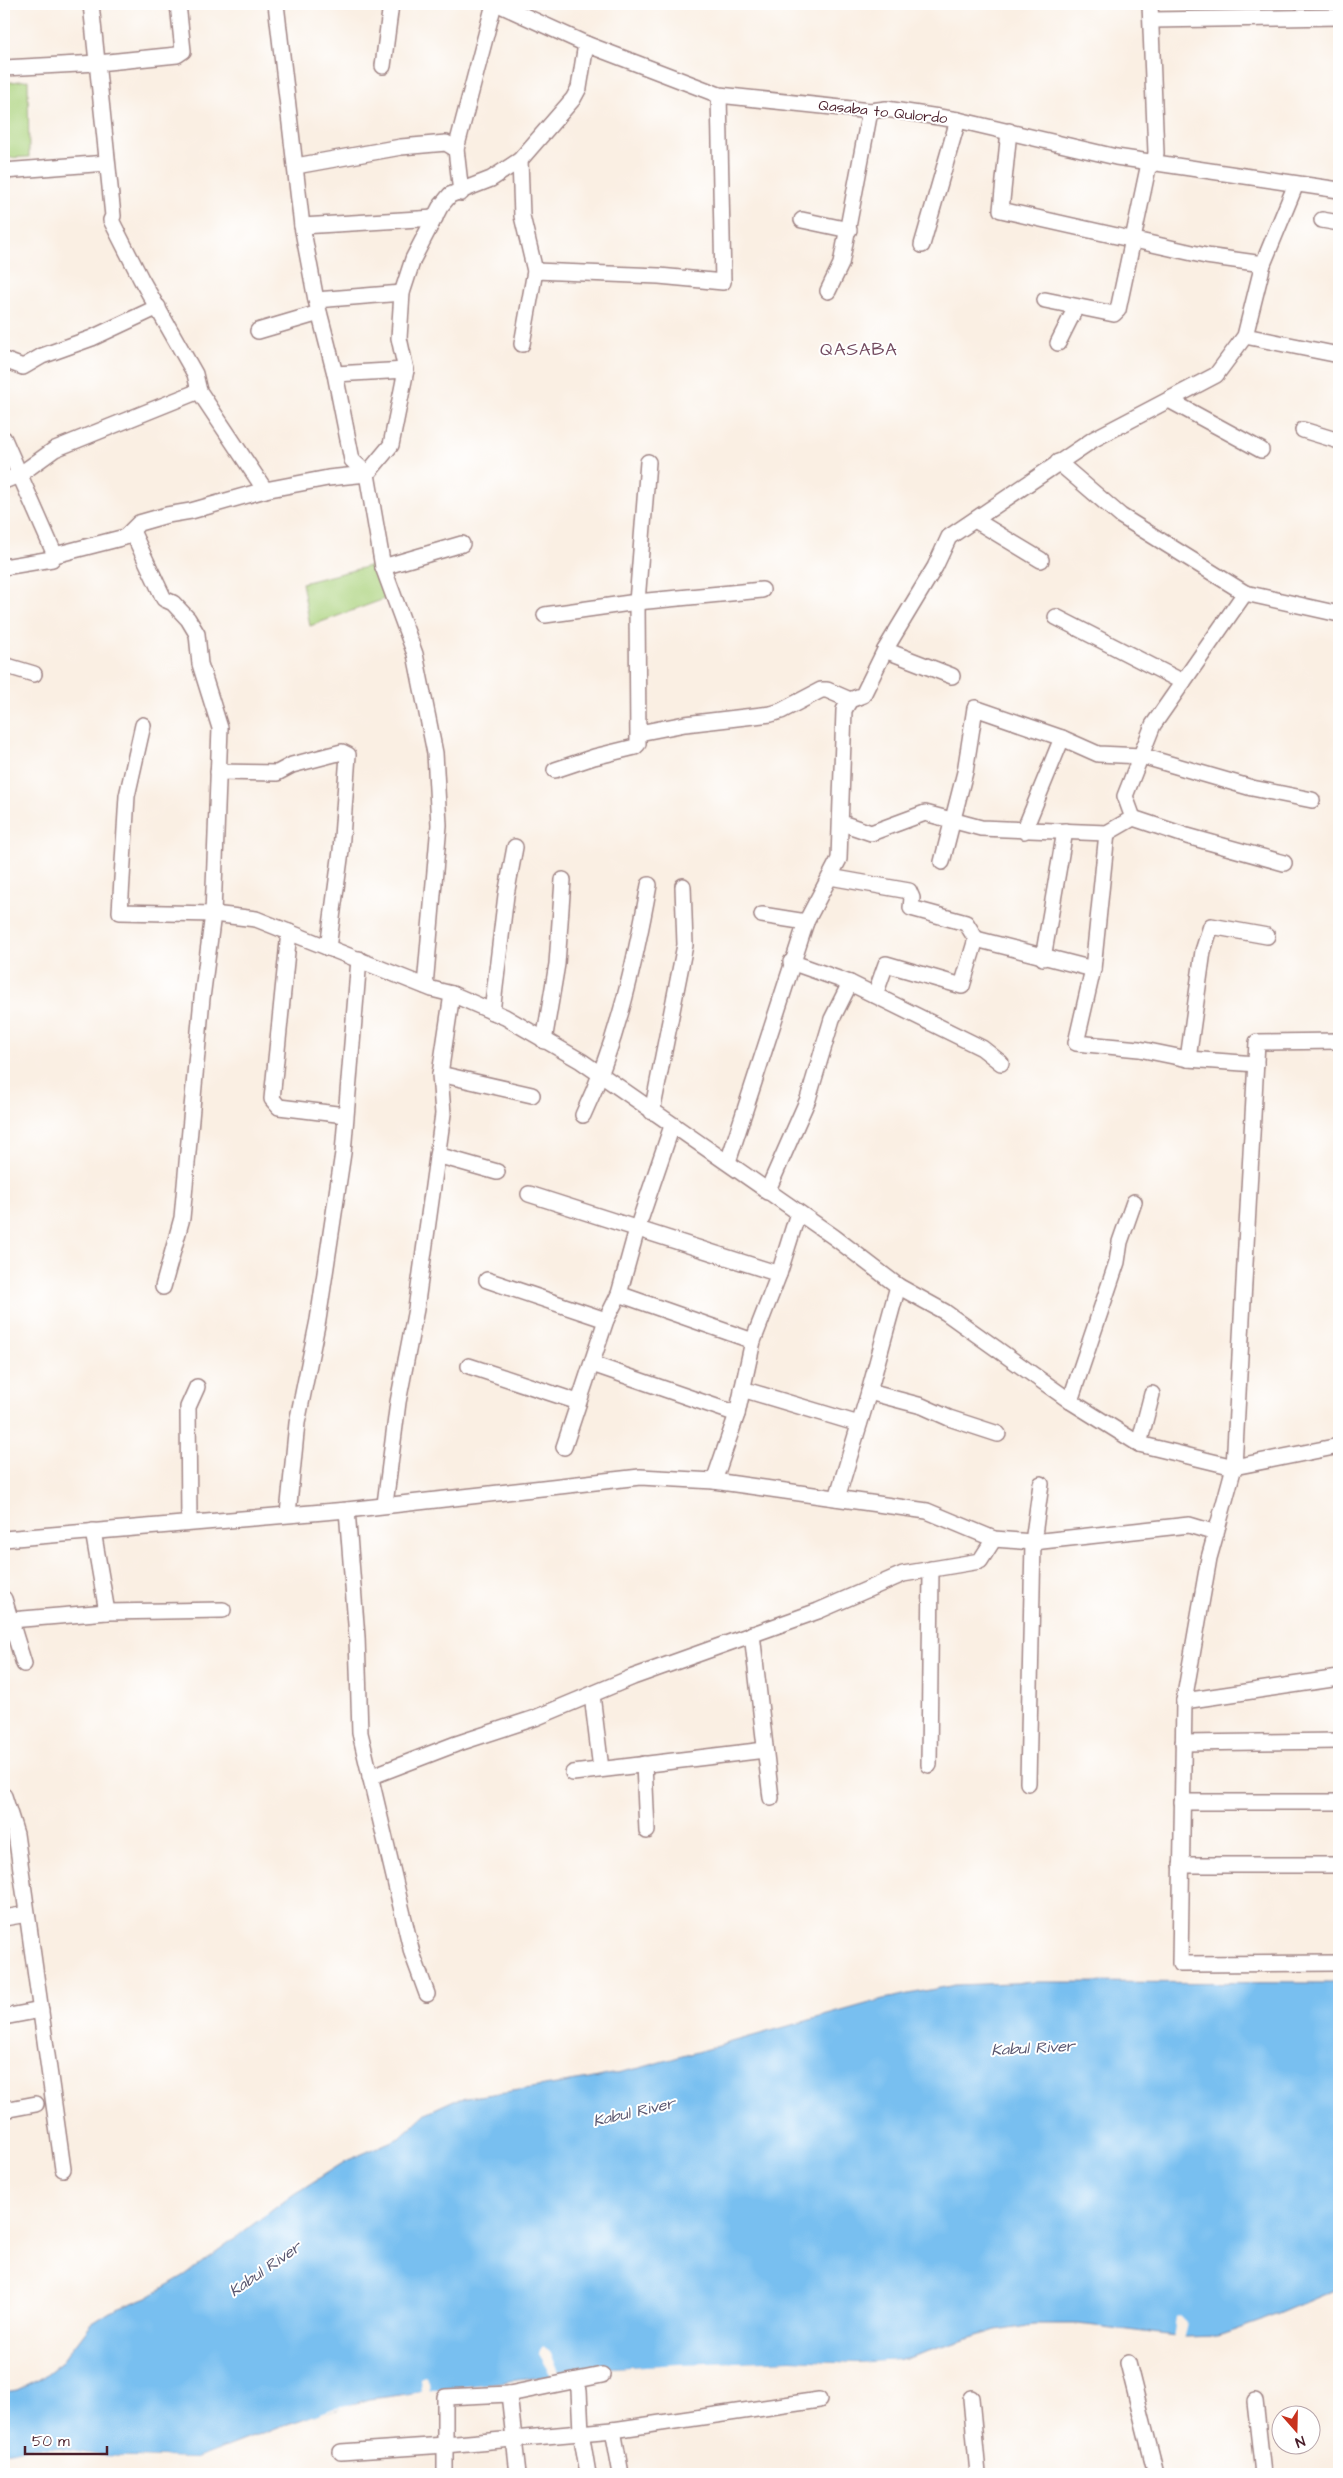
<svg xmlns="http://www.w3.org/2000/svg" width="1343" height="2478" font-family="'Architects Daughter',sans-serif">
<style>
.green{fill:#acd37e;stroke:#7b7954}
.water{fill:#78bff0;stroke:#616f8e}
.pier{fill:#faefe3}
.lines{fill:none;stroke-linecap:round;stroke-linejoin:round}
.minor-casing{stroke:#a28787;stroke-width:18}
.minor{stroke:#fff;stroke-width:15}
.labels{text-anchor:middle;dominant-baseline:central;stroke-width:4;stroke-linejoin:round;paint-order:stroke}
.street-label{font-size:15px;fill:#4a1f2b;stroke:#fff}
.water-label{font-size:16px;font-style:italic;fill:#5a5770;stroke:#fff}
.quarter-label{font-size:18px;letter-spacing:1px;fill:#744c61;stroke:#fff}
</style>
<rect width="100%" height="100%" fill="#fff"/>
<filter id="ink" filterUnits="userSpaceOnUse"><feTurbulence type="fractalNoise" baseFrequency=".02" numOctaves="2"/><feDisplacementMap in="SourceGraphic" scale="10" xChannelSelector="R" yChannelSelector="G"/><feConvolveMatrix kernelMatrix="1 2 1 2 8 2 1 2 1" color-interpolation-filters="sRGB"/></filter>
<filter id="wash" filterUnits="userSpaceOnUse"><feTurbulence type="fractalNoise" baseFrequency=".0096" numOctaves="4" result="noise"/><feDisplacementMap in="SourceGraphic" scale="20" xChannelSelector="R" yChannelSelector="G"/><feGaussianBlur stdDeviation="1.12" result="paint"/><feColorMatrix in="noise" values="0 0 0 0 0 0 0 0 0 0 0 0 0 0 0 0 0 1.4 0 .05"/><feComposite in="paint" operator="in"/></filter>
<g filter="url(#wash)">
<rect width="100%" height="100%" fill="#faefe3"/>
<g class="green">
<polygon points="28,80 29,157 4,158 4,83"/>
<polygon points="378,564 390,597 310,626 302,583"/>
</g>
<polygon class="water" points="1041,1982 1339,1983 1339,2288 1261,2321 1218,2336 1184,2337 1079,2324 1034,2324 996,2330 911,2357 891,2361 856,2363 792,2360 612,2368 370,2399 281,2426 196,2459 103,2456 54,2448 26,2448 4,2453 4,2392 17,2390 40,2379 62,2362 91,2324 110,2312 147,2297 185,2275 294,2194 346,2161 399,2138 426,2113 454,2100 589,2079 640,2068 884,1999 955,1985"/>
<g class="pier">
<polygon points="1180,2315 1187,2322 1183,2340 1173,2339 1176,2317"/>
<polygon points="543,2347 550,2352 561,2375 612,2368 679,2364 792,2360 856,2363 914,2359 856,2366 792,2363 612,2370 416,2395 337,2409 191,2462 103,2458 54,2451 26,2451 4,2455 4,2453 26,2448 54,2448 103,2456 196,2459 337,2407 421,2392 420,2378 425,2376 429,2381 430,2390 552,2377 538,2354 539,2350"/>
</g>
</g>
<g filter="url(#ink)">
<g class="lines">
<defs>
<g id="minor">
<polyline points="91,4 113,216 111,220 141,279 195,374 199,391 265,490"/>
<polyline points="276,4 302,226 316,300 335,374 352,460 367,474 383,567 415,654 435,753 439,825 425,986"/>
<polyline points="498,4 586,44 719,95 870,111 886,109 958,120 1116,157 1339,190"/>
<polyline points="1152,20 1339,17"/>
<polyline points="383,66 391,4"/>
<polyline points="4,68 98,63 177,55 183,51 178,4"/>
<polyline points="1009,131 1001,210 1206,256 1263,264"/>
<polyline points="520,160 522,216 535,271 522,344"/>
<polyline points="296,166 401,147 446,143 456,149"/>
<polyline points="4,171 107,163"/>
<polyline points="461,193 456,149 494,4"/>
<polyline points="802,220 849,230"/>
<polyline points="1322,220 1339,223"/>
<polyline points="302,226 435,218"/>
<polyline points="922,245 958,120"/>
<polyline points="535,271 659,276 723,282 719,95"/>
<polyline points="828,291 841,264 870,111"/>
<polyline points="316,300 402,293"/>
<polyline points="1045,300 1114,314 1118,310 1148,168 1154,163 1156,153 1150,4"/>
<polyline points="258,331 319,313"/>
<polyline points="1245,336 1339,355"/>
<polyline points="1058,343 1076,307"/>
<polyline points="4,360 23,367 42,356 92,338 158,307"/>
<polyline points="335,374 406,370"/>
<polyline points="1169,400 1261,450"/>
<polyline points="1303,430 1339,441"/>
<polyline points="4,439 55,555"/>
<polyline points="1058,462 1121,516 1245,593 1339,614"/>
<polyline points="4,481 19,475 55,449 199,391"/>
<polyline points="975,520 1041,560"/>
<polyline points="132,531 164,599 173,603 188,619 197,634 200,664 220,728 213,914 202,998 182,1218 163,1287"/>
<polyline points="4,567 52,559 55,555 125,537 139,523 167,515 191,511 265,490 328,478 367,474 391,445 406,370 399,338 402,293 413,259 440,207 450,195 491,179 520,160 573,99 579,88 586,44"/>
<polyline points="383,567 462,544"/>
<polyline points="545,615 637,602 762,590"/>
<polyline points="1056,617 1183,682"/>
<polyline points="885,650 952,676"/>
<polyline points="4,665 34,674"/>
<polyline points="143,725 127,796 120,912 213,914 256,919 432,989 452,994 505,1017 581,1061 834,1237 898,1286 945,1312 1070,1401 1139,1444 1234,1467 1339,1446"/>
<polyline points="639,733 685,724 771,714 781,711 821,690 827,690 850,700"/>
<polyline points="555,770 594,757 635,747 638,744 637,602 648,462"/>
<polyline points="218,772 277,773 292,765 342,752 348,755 341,851 328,948"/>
<polyline points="1133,818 1125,796 1153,725 1245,593"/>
<polyline points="842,823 871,833 925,813 981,828 1107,833 1133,818 1187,836 1284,863"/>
<polyline points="1024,831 1062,738"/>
<polyline points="1107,833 1093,969 1076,1043 1139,1049 1188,1059 1256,1064"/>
<polyline points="942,862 965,772 975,708 1062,738 1098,754 1142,756 1252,788 1312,800"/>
<polyline points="830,877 909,891 912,898 911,908 966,923 976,939 962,986 886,964 875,995"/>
<polyline points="762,915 806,922"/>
<polyline points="289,932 272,1099 279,1107 345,1115"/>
<polyline points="976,939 1093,969"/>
<polyline points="1043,958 1065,831"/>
<polyline points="791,962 850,983 982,1048 1001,1063"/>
<polyline points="492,1012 506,895 515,847"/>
<polyline points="544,1041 557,964 563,880"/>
<polyline points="1188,1059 1203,951 1211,926 1267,936"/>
<polyline points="440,1074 532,1095"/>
<polyline points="652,1112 685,945 683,886"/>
<path d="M583,1115C617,1043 635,963 649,885"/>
<polyline points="437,1155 497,1172"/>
<polyline points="728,1162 806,922 839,859 844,710 850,700 863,695 885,650 935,567 949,537 1094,439 1216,375 1245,336 1263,264 1296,184"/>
<polyline points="767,1192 808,1099 832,1019 850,983"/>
<polyline points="529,1194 779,1274"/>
<polyline points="487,1280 606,1320"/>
<polyline points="619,1294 753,1341"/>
<polyline points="592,1364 737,1414"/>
<polyline points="469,1366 578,1402"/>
<polyline points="742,1389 859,1424"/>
<polyline points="869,1392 922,1406 949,1418 998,1434"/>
<polyline points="1070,1401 1117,1262 1120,1242 1134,1202"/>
<polyline points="1139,1444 1152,1394"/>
<polyline points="564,1447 606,1320 619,1294 637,1229 672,1126"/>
<polyline points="714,1481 737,1414 753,1341 779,1274 798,1213"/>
<polyline points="837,1498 869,1392 898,1286"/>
<polyline points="385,1504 398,1402 416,1309 443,1114 440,1074 452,994"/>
<polyline points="347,1510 357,1637 360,1733 412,1953 427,1994"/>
<polyline points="288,1514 297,1423 318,1320 343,1153 359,959"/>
<polyline points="189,1522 188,1407 197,1387"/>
<polyline points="93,1531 107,1612"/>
<polyline points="1216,1533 1209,1558 1184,1701 1180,1964 1339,1963"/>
<polyline points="4,1539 347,1510 640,1477 714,1481 927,1511 994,1539 1033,1542 1189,1525 1216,1533 1234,1467 1257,1042 1339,1041"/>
<polyline points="4,1599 24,1664"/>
<polyline points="11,1620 107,1612 223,1610"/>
<polyline points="752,1634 771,1798"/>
<polyline points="592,1695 601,1769"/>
<polyline points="1184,1701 1339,1678"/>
<polyline points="1183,1743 1339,1741"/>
<polyline points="644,1764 647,1831"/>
<polyline points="929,1765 931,1569"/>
<polyline points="573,1773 765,1750"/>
<polyline points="370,1777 456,1744 535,1718 633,1677 818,1611 903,1574 980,1561 994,1539"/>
<polyline points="1028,1783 1033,1542 1041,1484"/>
<polyline points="4,1796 16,1834 63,2169"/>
<polyline points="1182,1802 1339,1802"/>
<polyline points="1181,1865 1339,1865"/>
<polyline points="4,1918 27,1914"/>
<polyline points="4,2017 41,2010"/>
<polyline points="4,2110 36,2104"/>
<polyline points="1128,2363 1156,2474"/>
<polyline points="579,2390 581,2432 588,2474"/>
<polyline points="509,2394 518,2474"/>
<polyline points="971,2398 978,2474"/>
<polyline points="1255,2401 1263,2474"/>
<polyline points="613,2430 621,2474"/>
<polyline points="341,2452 445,2445 613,2430 819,2400"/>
<polyline points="445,2474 445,2397 509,2394 602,2375"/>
</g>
</defs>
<use href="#minor" class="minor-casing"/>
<use href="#minor" class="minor"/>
</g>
</g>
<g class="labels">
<g class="street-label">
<text transform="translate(883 112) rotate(6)">Qasaba to Qulordo</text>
</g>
<g class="water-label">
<text transform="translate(1033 2048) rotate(-3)">Kabul River</text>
<text transform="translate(634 2112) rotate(-13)">Kabul River</text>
<text transform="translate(265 2269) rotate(-35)">Kabul River</text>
</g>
<g class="quarter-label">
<text x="859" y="349">QASABA</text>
</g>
</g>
<rect width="1343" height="2478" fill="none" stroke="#fff" stroke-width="20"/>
<g transform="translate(1296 2430) rotate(160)"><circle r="24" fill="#ffffff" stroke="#b7a5aa"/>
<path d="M0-4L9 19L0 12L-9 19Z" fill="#c8321e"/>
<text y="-8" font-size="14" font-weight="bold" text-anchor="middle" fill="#4a1f2b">N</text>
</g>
<path d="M25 2446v8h82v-8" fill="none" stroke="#4a1f2b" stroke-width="2.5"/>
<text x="32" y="2446" font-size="15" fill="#4a1f2b" stroke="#ffffff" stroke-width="4" paint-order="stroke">50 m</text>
</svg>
